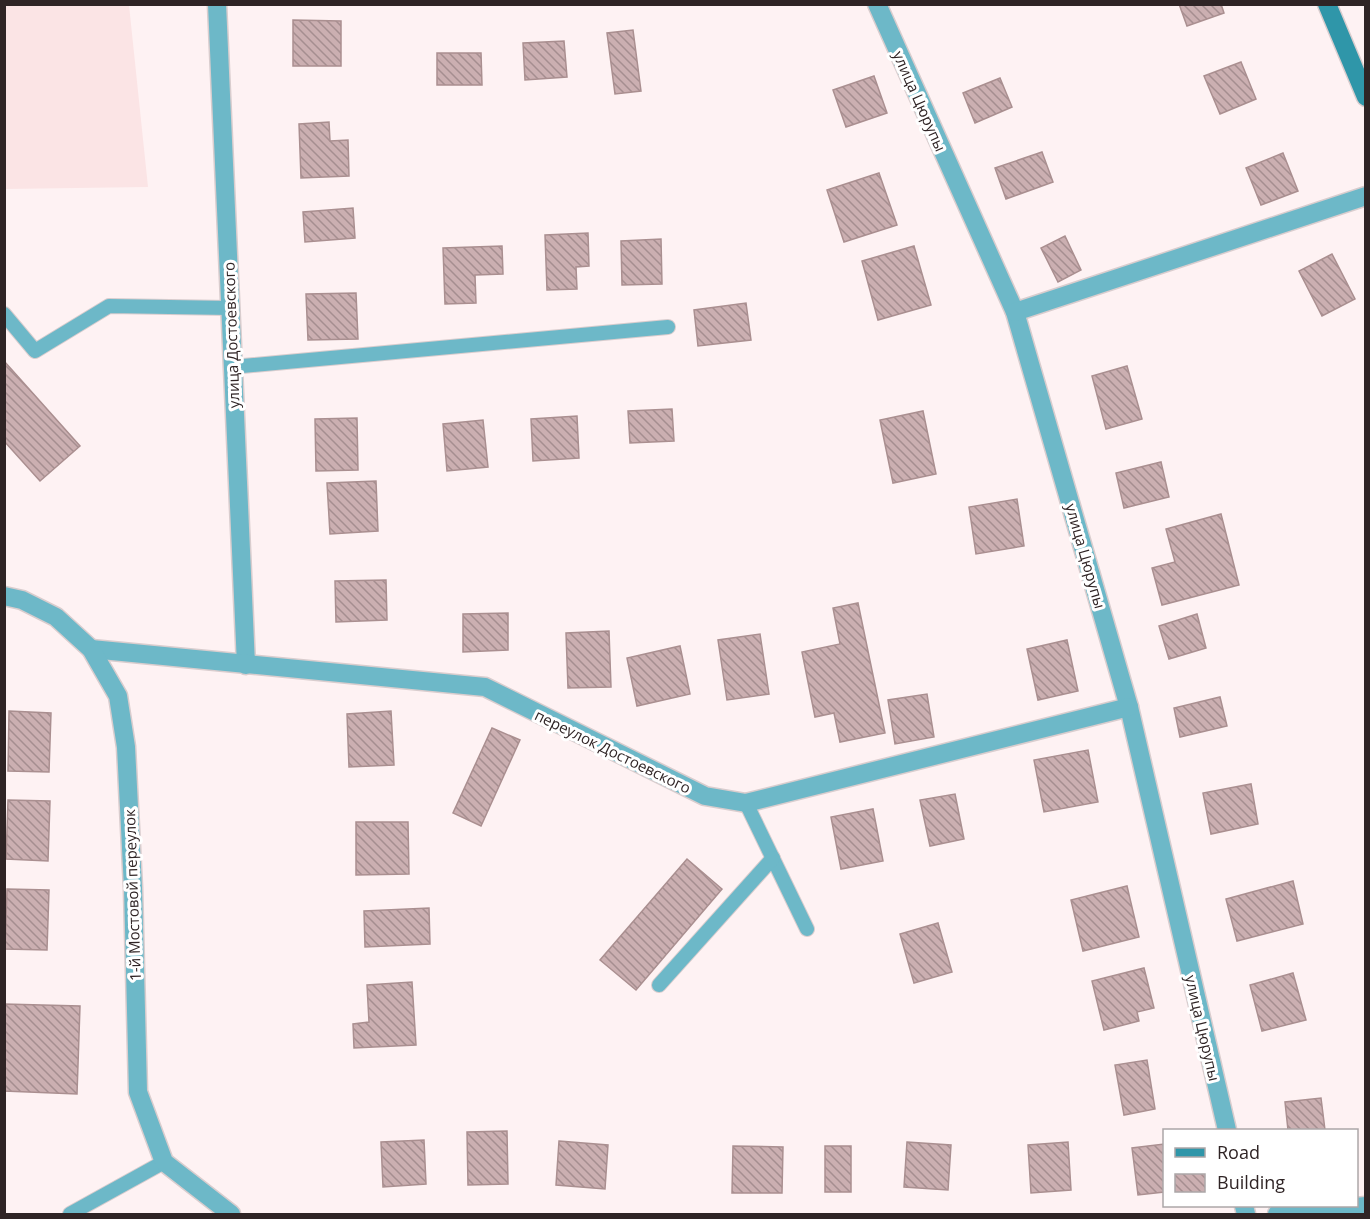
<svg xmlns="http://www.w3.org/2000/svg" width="1370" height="1219" font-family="'Open Sans',sans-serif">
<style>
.built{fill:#fbe4e5}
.building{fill:url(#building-back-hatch);stroke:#aa8f90;stroke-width:1.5}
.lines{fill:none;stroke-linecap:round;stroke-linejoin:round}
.service-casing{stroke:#d9cdce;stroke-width:16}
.minor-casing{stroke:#d9cdce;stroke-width:21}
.tertiary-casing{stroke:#d9cdce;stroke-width:21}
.secondary-casing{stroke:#d9cdce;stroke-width:21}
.service{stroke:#6db8c8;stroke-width:14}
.minor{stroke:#6db8c8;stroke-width:18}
.tertiary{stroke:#6db8c8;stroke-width:18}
.secondary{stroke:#2f96a9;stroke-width:18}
.labels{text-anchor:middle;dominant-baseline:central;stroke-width:6;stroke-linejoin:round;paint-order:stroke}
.street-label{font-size:15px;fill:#2f2425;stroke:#fff}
</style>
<defs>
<pattern id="building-back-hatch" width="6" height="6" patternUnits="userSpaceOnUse" patternTransform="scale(1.5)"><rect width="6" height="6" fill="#cbafb1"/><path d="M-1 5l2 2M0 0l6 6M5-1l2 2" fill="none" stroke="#a58e90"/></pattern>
</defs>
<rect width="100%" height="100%" fill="#fef2f3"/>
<polygon class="built" points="4,5 129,5 148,187 5,189"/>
<g class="building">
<polygon points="1179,4 1221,4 1224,13 1187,26"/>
<polygon points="293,20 341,21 341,66 293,66"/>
<polygon points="633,30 641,91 615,94 607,33"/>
<polygon points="564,41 567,77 525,80 523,43"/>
<polygon points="437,53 481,53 482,85 437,85"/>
<polygon points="1241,62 1256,99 1220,114 1204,76"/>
<polygon points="874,76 887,113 846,127 833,90"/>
<polygon points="1000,78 1012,107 975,123 963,93"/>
<polygon points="329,122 330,141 348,140 349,176 301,178 299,124"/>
<polygon points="1042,152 1053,182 1006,199 995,168"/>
<polygon points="1283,153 1298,191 1261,205 1246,168"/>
<polygon points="879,173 897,225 844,242 827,190"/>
<polygon points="353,208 355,238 305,242 303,212"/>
<polygon points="588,233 589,266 576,267 577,289 547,290 545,235"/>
<polygon points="1065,236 1081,270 1058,282 1041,248"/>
<polygon points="661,239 662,284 622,285 621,241"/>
<polygon points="502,246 503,274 475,275 476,303 445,304 443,248"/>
<polygon points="914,246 931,305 878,320 862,261"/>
<polygon points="1332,254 1355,299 1322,316 1299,271"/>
<polygon points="356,293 358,339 308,340 306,294"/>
<polygon points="746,303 751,340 698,346 694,310"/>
<polygon points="4,361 80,446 40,481 4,441"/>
<polygon points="1127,366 1142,419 1106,429 1092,376"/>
<polygon points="672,409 674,441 630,443 628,411"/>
<polygon points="923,411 936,474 893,483 880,420"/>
<polygon points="577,416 579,458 533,461 531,419"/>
<polygon points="357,418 358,470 316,471 315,419"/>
<polygon points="483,420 488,467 447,471 443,424"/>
<polygon points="1161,462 1169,497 1124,508 1116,473"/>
<polygon points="376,481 378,531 330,534 327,483"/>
<polygon points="1017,499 1024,546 976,554 969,507"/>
<polygon points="1221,514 1239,585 1162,605 1152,568 1175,562 1166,529"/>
<polygon points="386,580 387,620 336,622 335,581"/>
<polygon points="858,603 885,733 840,742 834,713 815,717 802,652 840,644 833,608"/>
<polygon points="508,613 508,650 463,652 463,614"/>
<polygon points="1197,614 1206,648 1169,659 1159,626"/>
<polygon points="609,631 611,687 568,688 566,633"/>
<polygon points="760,634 769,694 727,700 718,640"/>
<polygon points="1067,640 1078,691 1038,700 1027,649"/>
<polygon points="680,646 690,694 637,706 627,658"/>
<polygon points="927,694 934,737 895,744 888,700"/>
<polygon points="1220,697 1227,726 1180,737 1174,708"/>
<polygon points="9,711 51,713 49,772 8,771"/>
<polygon points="391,711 394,765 349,767 347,714"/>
<polygon points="492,728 520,740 481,826 453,813"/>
<polygon points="1088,750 1098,802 1044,812 1034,760"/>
<polygon points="1251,784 1258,824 1211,834 1203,793"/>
<polygon points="955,794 964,839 930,846 920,800"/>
<polygon points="8,800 50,801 48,861 6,859"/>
<polygon points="873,809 883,861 841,869 831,817"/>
<polygon points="356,822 408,822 409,874 356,875"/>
<polygon points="687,859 722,889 636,990 600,960"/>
<polygon points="1293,881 1303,924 1237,941 1226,899"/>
<polygon points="1127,886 1139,937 1083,951 1071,900"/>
<polygon points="7,889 49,890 47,950 5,949"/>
<polygon points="429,908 430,944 365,947 364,911"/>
<polygon points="938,923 952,972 914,983 900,934"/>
<polygon points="1144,968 1154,1008 1137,1012 1139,1021 1104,1030 1092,981"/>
<polygon points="1293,973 1306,1020 1262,1031 1250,985"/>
<polygon points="412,982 416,1045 354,1048 353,1024 369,1022 367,985"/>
<polygon points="4,1004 80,1006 77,1094 4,1091"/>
<polygon points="1147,1060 1155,1109 1124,1115 1115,1065"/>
<polygon points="1321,1098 1325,1130 1288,1130 1285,1102"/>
<polygon points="507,1131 508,1184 468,1185 467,1132"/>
<polygon points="424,1140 426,1184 383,1187 381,1142"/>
<polygon points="559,1141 608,1145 605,1189 556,1185"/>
<polygon points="907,1142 951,1145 948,1190 904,1187"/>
<polygon points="1068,1142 1071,1190 1031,1193 1028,1145"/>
<polygon points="1164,1144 1164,1192 1138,1195 1132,1148"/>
<polygon points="733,1146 783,1147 782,1193 732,1193"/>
<rect x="825" y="1146" width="26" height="46"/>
</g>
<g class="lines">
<defs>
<g id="service">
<polyline points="4,314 35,351 109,306 230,308"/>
<polyline points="232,367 668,327"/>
<polyline points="746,803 807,929"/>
<polyline points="659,985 773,858"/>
<polyline points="70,1214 164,1162"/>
</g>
<g id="minor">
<polyline points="217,4 246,665"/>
<polyline points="877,4 1015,312 1129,707 1227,1130"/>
<polyline points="1015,312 1366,196"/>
<polyline points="91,649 485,687 705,796 746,803 1129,707"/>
<polyline points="1244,1206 1246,1214"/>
</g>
<g id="tertiary">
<polyline points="4,596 22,600 56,617 91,649 118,696 126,747 133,888 138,1092 164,1162 231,1214"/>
<polyline points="1277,1214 1366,1206"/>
</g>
<polyline id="secondary" points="1327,4 1366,97"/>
</defs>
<use href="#service" class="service-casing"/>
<use href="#minor" class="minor-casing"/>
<use href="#tertiary" class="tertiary-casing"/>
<use href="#secondary" class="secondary-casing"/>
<use href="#service" class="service"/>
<use href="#minor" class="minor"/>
<use href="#tertiary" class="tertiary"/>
<use href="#secondary" class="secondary"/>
</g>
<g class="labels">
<g class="street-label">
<text transform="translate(920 101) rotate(66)">улица Цюрупы</text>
<text transform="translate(231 335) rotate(-92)">улица Достоевского</text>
<text transform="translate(1086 556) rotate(74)">улица Цюрупы</text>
<text transform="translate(613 751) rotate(26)">переулок Достоевского</text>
<text transform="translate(132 895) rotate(-92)">1-й Мостовой переулок</text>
<text transform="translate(1203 1028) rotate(77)">улица Цюрупы</text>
</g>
</g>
<rect width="1370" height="1219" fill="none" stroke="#2f2425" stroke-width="12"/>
<rect x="1163" y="1129" width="195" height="78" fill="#ffffff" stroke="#aca7a8" stroke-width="1.5"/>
<rect x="1175" y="1148" width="30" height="9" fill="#2f96a9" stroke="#aca7a8" stroke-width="1.5"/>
<text x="1217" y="1159" font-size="18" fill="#2f2425">Road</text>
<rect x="1175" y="1174" width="30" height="18" fill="url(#building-back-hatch)" stroke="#aca7a8" stroke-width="1.5"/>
<text x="1217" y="1189" font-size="18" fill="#2f2425">Building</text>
</svg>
